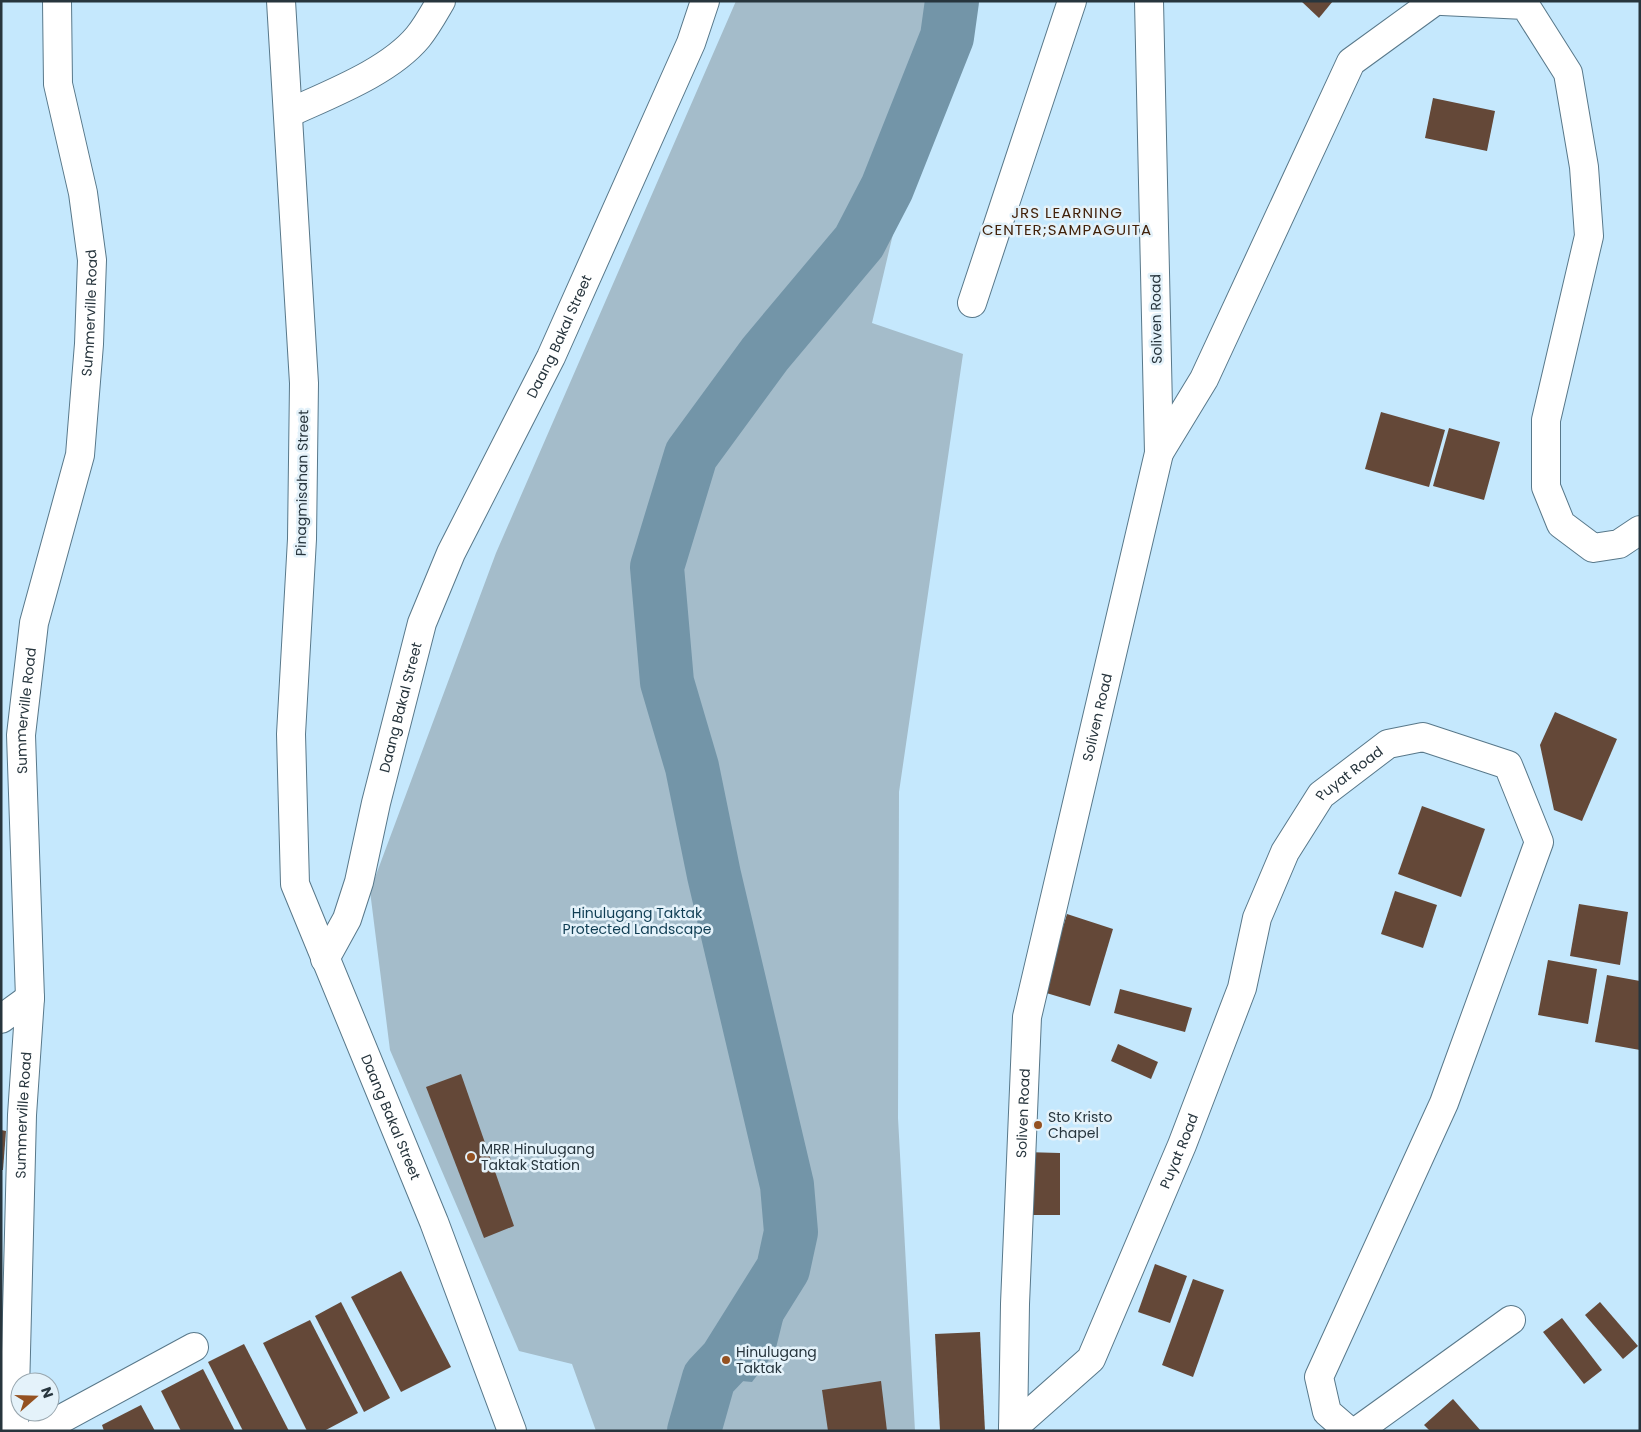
<svg xmlns="http://www.w3.org/2000/svg" width="1641" height="1432" font-family="Poppins,sans-serif">
<style>
.green{fill:#a4bcca}
.water{fill:#7395a8}
.lines{fill:none;stroke-linecap:round;stroke-linejoin:round}
.river{stroke:#7395a8;stroke-width:54}
.building{fill:#644838}
.minor-casing{stroke:#58788a;stroke-width:30}
.minor{stroke:#fff;stroke-width:28}
.poi-dot{fill:#945121;stroke:#e4f2fa;stroke-width:2}
.labels{text-anchor:middle;dominant-baseline:central;stroke-width:5;stroke-linejoin:round;paint-order:stroke}
.street-label{font-size:14px;fill:#27353d;stroke:#e4f2fa}
.park-label{font-size:14px;fill:#0f3d53;stroke:#e4f2fa}
.poi-label{font-size:14px;fill:#27353d;stroke:#e4f2fa;text-anchor:start}
.neighbourhood-label{font-size:15px;letter-spacing:1px;fill:#42220b;stroke:#e4f2fa}
</style>
<rect width="100%" height="100%" fill="#c5e8fd"/>
<polygon class="green" points="736,1 969,1 954,35 914,145 872,323 963,354 899,792 898,1118 915,1431 596,1431 572,1364 519,1351 390,1050 370,891 496,553"/>
<polygon class="water" points="787,1185 804,1235 775,1352 752,1382 709,1378 691,1361 718,1334 728,1313 755,1291 768,1269 781,1229"/>
<g class="lines">
<polyline class="river" points="694,1431 709,1378 726,1360 783,1269 791,1232 787,1185 714,875 692,767 667,682 657,567 691,455 765,354 859,242 887,188 947,37 952,1"/>
</g>
<g class="building">
<polygon points="1301,1 1333,1 1319,18"/>
<polygon points="1433,98 1495,111 1487,151 1425,138"/>
<polygon points="1381,412 1445,430 1429,487 1365,469"/>
<polygon points="1449,428 1500,442 1484,500 1433,486"/>
<polygon points="1555,712 1617,739 1582,821 1554,810 1540,745"/>
<polygon points="1422,806 1485,829 1461,897 1398,874"/>
<polygon points="1395,891 1437,905 1423,948 1381,934"/>
<polygon points="1579,904 1628,912 1620,965 1570,956"/>
<polygon points="1067,914 1113,929 1090,1006 1043,992"/>
<polygon points="1548,960 1597,969 1588,1024 1538,1015"/>
<polygon points="1607,975 1640,981 1640,1050 1595,1042"/>
<polygon points="1120,989 1192,1008 1185,1032 1114,1013"/>
<polygon points="1118,1044 1158,1062 1151,1079 1111,1061"/>
<polygon points="461,1074 514,1226 484,1238 426,1087"/>
<polygon points="1,1130 6,1131 3,1170 1,1170"/>
<polygon points="1024,1152 1060,1153 1060,1215 1024,1215"/>
<polygon points="1155,1264 1187,1276 1170,1323 1138,1312"/>
<polygon points="401,1271 451,1367 401,1392 351,1297"/>
<polygon points="1193,1279 1224,1290 1193,1377 1162,1365"/>
<polygon points="341,1302 390,1398 364,1412 315,1316"/>
<polygon points="1600,1302 1638,1346 1623,1359 1585,1315"/>
<polygon points="1562,1318 1602,1370 1584,1384 1543,1332"/>
<polygon points="310,1320 358,1413 324,1431 307,1431 263,1343"/>
<polygon points="980,1332 985,1431 940,1431 935,1334"/>
<polygon points="244,1344 289,1431 243,1431 208,1362"/>
<polygon points="203,1369 235,1431 181,1431 161,1391"/>
<polygon points="881,1381 887,1431 828,1431 822,1390"/>
<polygon points="1453,1399 1481,1431 1430,1431 1424,1425"/>
<polygon points="141,1405 155,1431 104,1431 102,1425"/>
</g>
<g class="lines">
<defs>
<g id="minor">
<path id="s1" d="M281,1L304,383L302,539L291,734L295,884L434,1222L512,1431"/>
<polyline points="1442,1 1525,5 1568,73 1584,167 1589,236 1546,420 1546,487 1561,524 1593,548 1619,544 1640,530"/>
<path d="M289,113C330,94 389,72 418,37C427,26 434,13 441,1"/>
<polyline points="972,303 1072,1"/>
<polyline points="1159,453 1204,379 1351,62 1435,1"/>
<path id="s2" d="M325,959L347,919L359,882L376,803L422,623L451,553L551,357L691,43L705,1"/>
<polyline points="1,1019 30,998"/>
<path id="s3" d="M1013,1428L1091,1359L1182,1145L1216,1056L1242,988L1257,918L1285,852L1321,795L1388,744L1423,737L1508,765L1539,842L1444,1103L1319,1377L1327,1412L1349,1431"/>
<path id="s4" d="M14,1431L22,1115L30,998L21,735L34,623L80,455L89,344L92,260L83,193L58,84L57,1"/>
<polyline points="39,1431 194,1347"/>
<path id="s5" d="M1013,1431L1015,1304L1027,1017L1159,453L1149,1"/>
<polyline points="1357,1431 1511,1320"/>
</g>
</defs>
<use href="#minor" class="minor-casing"/>
<use href="#minor" class="minor"/>
</g>
<g class="poi-dot">
<circle cx="1038" cy="1125" r="5"/>
<circle cx="471" cy="1157" r="5"/>
<circle cx="726" cy="1360" r="5"/>
</g>
<g class="labels">
<g class="street-label">
<text stroke="none"><textPath href="#s4" startOffset="1126">Summerville Road</textPath></text>
<text transform="translate(1156 319) rotate(-91)">Soliven Road</text>
<text stroke="none"><textPath href="#s2" startOffset="669">Daang Bakal Street</textPath></text>
<text transform="translate(302 483) rotate(-89)">Pinagmisahan Street</text>
<text stroke="none"><textPath href="#s2" startOffset="264">Daang Bakal Street</textPath></text>
<text stroke="none"><textPath href="#s4" startOffset="721">Summerville Road</textPath></text>
<text stroke="none"><textPath href="#s5" startOffset="722">Soliven Road</textPath></text>
<text stroke="none"><textPath href="#s3" startOffset="751">Puyat Road</textPath></text>
<text stroke="none"><textPath href="#s5" startOffset="318">Soliven Road</textPath></text>
<text stroke="none"><textPath href="#s4" startOffset="316">Summerville Road</textPath></text>
<text stroke="none"><textPath href="#s1" startOffset="1136">Daang Bakal Street</textPath></text>
<text stroke="none"><textPath href="#s3" startOffset="330">Puyat Road</textPath></text>
</g>
<g class="park-label">
<text x="637" y="913">Hinulugang Taktak<tspan x="637" dy="16">Protected Landscape</tspan></text>
</g>
<g class="poi-label">
<text x="1048" y="1117">Sto Kristo<tspan x="1048" dy="16">Chapel</tspan></text>
<text x="481" y="1149">MRR Hinulugang<tspan x="481" dy="16">Taktak Station</tspan></text>
<text x="736" y="1352">Hinulugang<tspan x="736" dy="16">Taktak</tspan></text>
</g>
<g class="neighbourhood-label">
<text x="1067" y="212">JRS LEARNING<tspan x="1067" dy="17">CENTER;SAMPAGUITA</tspan></text>
</g>
</g>
<rect width="1641" height="1432" fill="none" stroke="#27353d" stroke-width="5"/>
<g transform="translate(35 1397) rotate(70)"><circle r="24" fill="#e4f2fa" stroke="#98a6ae"/>
<path d="M0-4L9 19L0 12L-9 19Z" fill="#945121"/>
<text y="-8" font-size="14" font-weight="bold" text-anchor="middle" fill="#27353d">N</text>
</g>
</svg>
